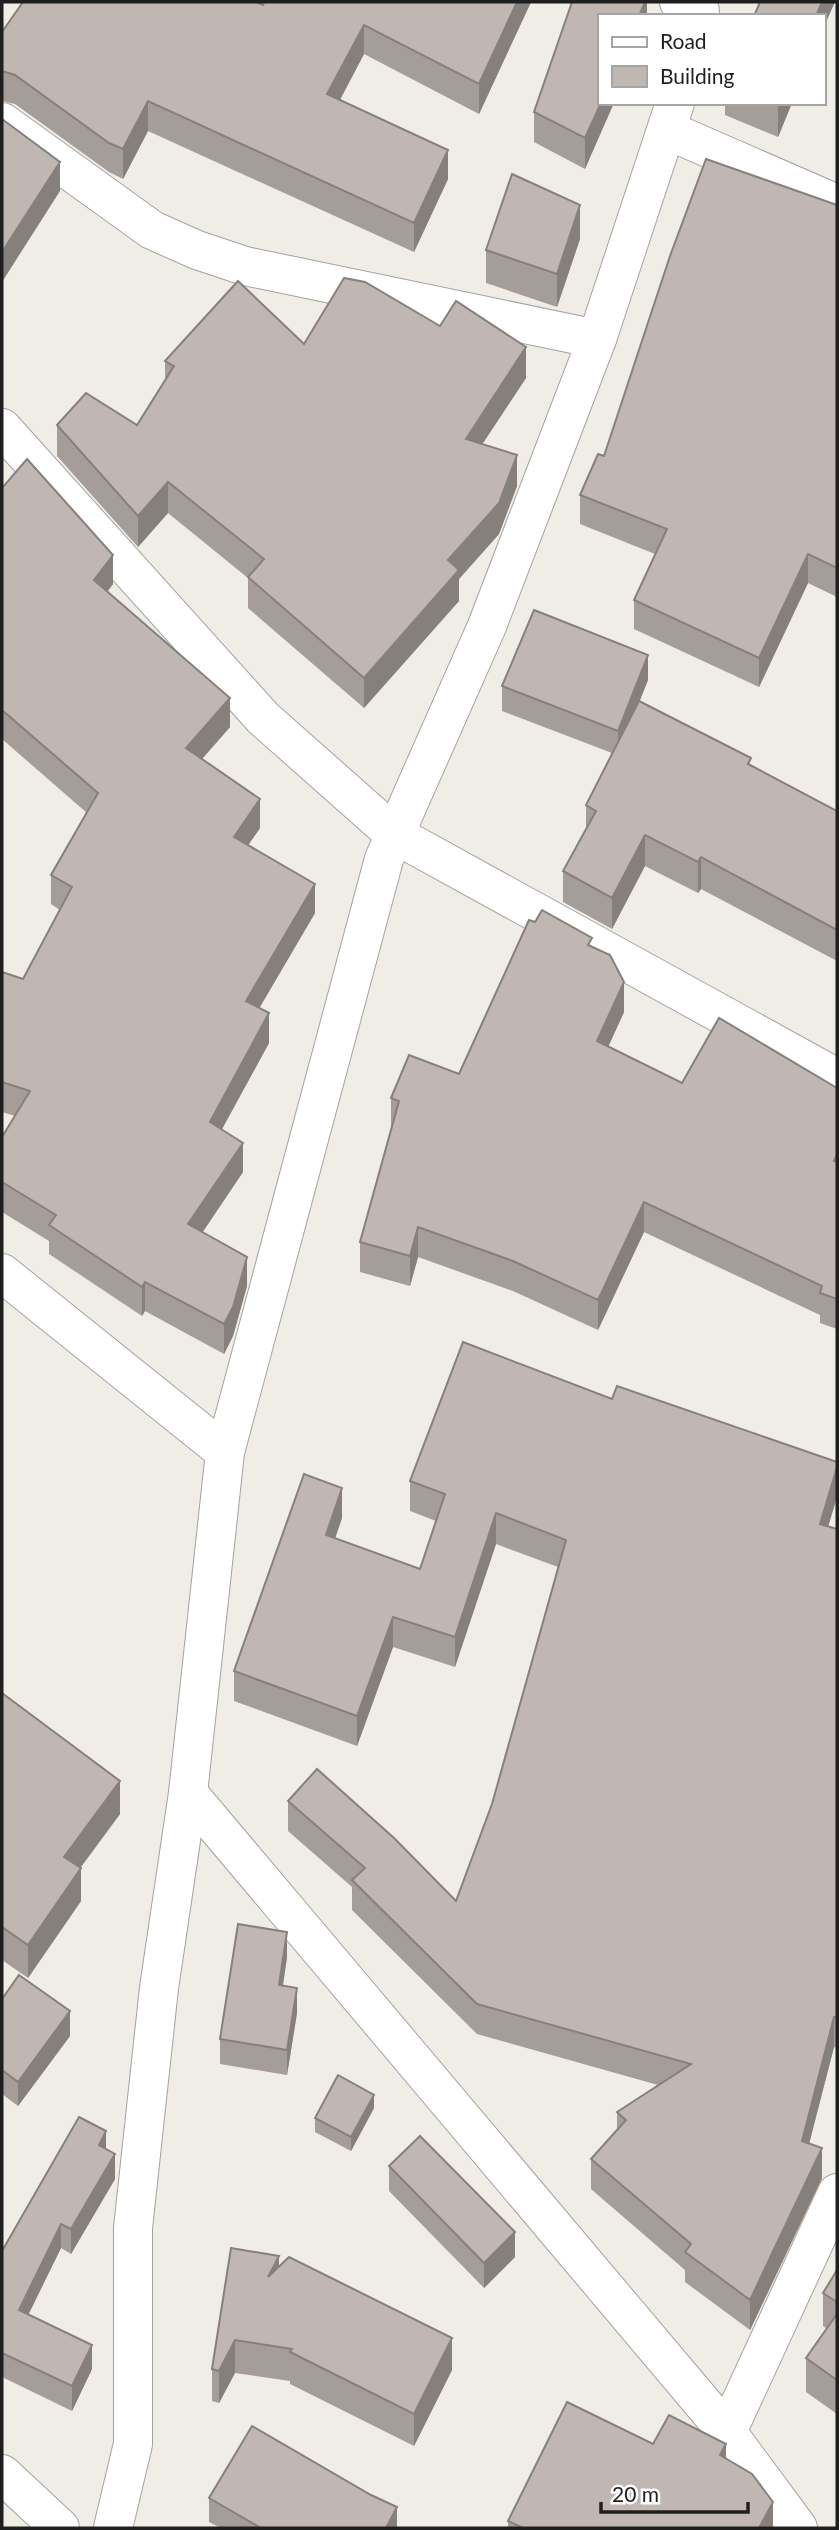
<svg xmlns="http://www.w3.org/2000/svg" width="839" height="2530" font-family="Lato,sans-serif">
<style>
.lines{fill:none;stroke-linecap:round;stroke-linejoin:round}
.minor-casing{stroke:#a3a3a3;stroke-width:40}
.minor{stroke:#fff;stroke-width:38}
.wall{fill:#a59d9a}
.shaded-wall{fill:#86807d}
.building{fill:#c0b7b3;stroke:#86807d;stroke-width:2}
</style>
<rect width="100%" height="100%" fill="#f0ece6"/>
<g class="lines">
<defs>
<g id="minor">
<polyline points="679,2 700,11"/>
<polyline points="2,122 152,230 197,250 245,266 597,339"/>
<polyline points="667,130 837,204"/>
<polyline points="2,428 263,718 394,834 837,1078"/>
<polyline points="2,1273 225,1452"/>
<polyline points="188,1793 727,2432 798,2528"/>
<polyline points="727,2432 837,2193"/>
<polyline points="2,2474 60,2528"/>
<polyline points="113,2528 133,2444 133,2228 159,1988 188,1793 225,1452 384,859 487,626 597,339 675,103"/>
</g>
</defs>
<use href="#minor" class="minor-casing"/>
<use href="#minor" class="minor"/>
</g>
<g class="wall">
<polygon points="264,2 531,2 479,114 364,54 340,100 448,179 414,252 148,131 123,179 109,172 15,104 2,101 2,32 263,5"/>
<polygon points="647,2 647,16 585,169 534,142 534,112"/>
<polygon points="725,103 792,103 778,137 725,115"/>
<polygon points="837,205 837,597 808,583 759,687 634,629 634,600 655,554 580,524 580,495 604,456"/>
<polygon points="580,239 557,307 486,283 486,250"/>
<polygon points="304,344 526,378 482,444 517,486 499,534 459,579 459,601 364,708 248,608 248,578 168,513 138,547 57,456 57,425 137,425 165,381 165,361"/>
<polygon points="2,488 113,584 107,592 230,727 202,759 260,828 248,845 315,913 259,1008 269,1043 222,1129 243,1172 202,1232 247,1286 233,1336 224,1354 145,1311 142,1316 49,1254 49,1241 2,1212 2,1137 15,1116 2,1112 2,972 23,979 60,910 51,904 51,875 87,813 2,739"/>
<polygon points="648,680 639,701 751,765 837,811 837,961 701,889 698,893 645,866 612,929 563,902 563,871 586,830 586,805 612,753 502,711 502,686"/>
<polygon points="592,947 624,1012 608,1047 682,1083 837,1088 837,1329 820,1323 820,1315 644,1232 598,1330 513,1291 418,1257 410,1286 360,1272 360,1242 391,1128 391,1098 459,1074"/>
<polygon points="612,1399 837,1462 837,1497 828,1526 837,1529 837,2048 834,2047 809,2144 822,2178 750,2330 685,2282 685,2270 591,2189 591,2159 617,2130 617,2112 658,2085 477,2034 352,1910 352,1887 288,1831 288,1801 456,1901 492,1804 558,1567 496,1544 455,1667 393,1647 357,1746 234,1701 234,1671 342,1518 335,1538 420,1569 436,1521 410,1511 410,1481"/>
<polygon points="2,1693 120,1814 80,1868 81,1901 28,1978 2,1960"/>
<polygon points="287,1957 283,1986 297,2013 287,2075 220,2064 220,2039"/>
<polygon points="2,1999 70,2036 18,2106 2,2094"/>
<polygon points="374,2108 351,2151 315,2132 315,2118"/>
<polygon points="106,2150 115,2179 71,2254 61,2248 28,2314 92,2369 72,2411 2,2377 2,2251"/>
<polygon points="389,2166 515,2257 484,2288 389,2191"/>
<polygon points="279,2266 452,2370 414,2446 290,2384 290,2381 235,2373 219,2403 212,2401 212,2369"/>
<polygon points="837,2270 837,2414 806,2392 806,2358 827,2329 823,2326 823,2293"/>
<polygon points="653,2444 726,2458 773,2528 508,2528 508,2521"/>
<polygon points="209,2498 397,2528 221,2528 209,2522"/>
</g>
<g class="shaded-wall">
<polygon points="517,2 531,2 479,114 479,84"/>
<polygon points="645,2 647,2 647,16 639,16"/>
<polygon points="822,2 835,2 823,29 823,16 816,16"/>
<polygon points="364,25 364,54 327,124 327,94"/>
<polygon points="148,101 148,131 123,179 123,149"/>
<polygon points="601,103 614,103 585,169 585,138"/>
<polygon points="779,103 792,103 778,137 778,106"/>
<polygon points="448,150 448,179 414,252 414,223"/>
<polygon points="60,162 60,191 2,282 2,252"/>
<polygon points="580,205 580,239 557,307 557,274"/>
<polygon points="526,347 526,378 466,469 466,439"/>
<polygon points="517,455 517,486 499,534 459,579 459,601 364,708 364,678 448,560"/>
<polygon points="168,482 168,513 138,547 138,516"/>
<polygon points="808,554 808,583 759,687 759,658"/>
<polygon points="113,555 113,584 94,609 94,580"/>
<polygon points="648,655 648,680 618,756 618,731"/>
<polygon points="230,698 230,727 186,777 186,748"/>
<polygon points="260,799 260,828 234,866 234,837"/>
<polygon points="645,835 645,866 612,929 612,898"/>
<polygon points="701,857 701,889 698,893 698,862"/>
<polygon points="315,884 315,913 246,1031 246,1001"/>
<polygon points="624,982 624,1012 597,1071 597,1041"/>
<polygon points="269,1013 269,1043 210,1151 210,1122"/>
<polygon points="243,1143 243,1172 188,1254 188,1224"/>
<polygon points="644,1202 644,1232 598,1330 598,1300"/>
<polygon points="418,1227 418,1257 410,1286 410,1256"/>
<polygon points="247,1257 247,1286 233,1336 224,1354 224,1324"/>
<polygon points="145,1282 145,1311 142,1316 142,1287"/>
<polygon points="837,1467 837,1497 820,1554 820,1524"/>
<polygon points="342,1488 342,1518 326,1565 326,1535"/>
<polygon points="496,1513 496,1544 455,1667 455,1637"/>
<polygon points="393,1617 393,1647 357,1746 357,1716"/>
<polygon points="120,1781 120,1814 64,1890 64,1857"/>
<polygon points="81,1868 81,1901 28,1978 28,1945"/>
<polygon points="287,1932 287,1957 279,2010 279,1985"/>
<polygon points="297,1988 297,2013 287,2075 287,2050"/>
<polygon points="70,2011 70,2036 18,2106 18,2082"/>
<polygon points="834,2017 834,2047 802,2171 802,2141"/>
<polygon points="374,2095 374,2108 351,2151 351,2137"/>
<polygon points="106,2131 106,2155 99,2145"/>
<polygon points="822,2148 822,2178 750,2330 750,2300"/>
<polygon points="115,2154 115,2179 71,2254 71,2229"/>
<polygon points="61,2224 61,2248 19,2334 19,2310"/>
<polygon points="515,2232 515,2257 484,2288 484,2263"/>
<polygon points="279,2256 279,2288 268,2277"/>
<polygon points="452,2338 452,2370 414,2446 414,2414"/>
<polygon points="235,2340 235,2373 219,2403 219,2371"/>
<polygon points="92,2345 92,2369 72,2411 72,2386"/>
<polygon points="726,2444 726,2474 720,2455"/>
<polygon points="773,2502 773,2528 759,2528"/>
<polygon points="397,2507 397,2528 386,2528"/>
</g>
<g class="building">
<polygon points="23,2 256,2 263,5 264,2 517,2 479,84 364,25 327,94 448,150 414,223 148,101 123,149 109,143 15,75 2,71 2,32"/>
<polygon points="572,2 645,2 639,16 599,16 599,103 601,103 585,138 534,112"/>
<polygon points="760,2 822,2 816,16 754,16"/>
<polygon points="2,119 60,162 2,252"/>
<polygon points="706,159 837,205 837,568 808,554 759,658 634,600 667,529 580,495 598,454 604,456 670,256"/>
<polygon points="512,174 580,205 557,274 486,250"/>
<polygon points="344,278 365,282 440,326 456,301 526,347 466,439 517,455 499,503 448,560 459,570 364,678 248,577 264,559 168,482 138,516 57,425 86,393 137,425 174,366 165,361 238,281 304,344"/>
<polygon points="27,459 113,555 94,580 230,698 186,748 260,799 234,837 315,884 246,1001 269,1013 210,1122 243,1143 188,1224 247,1257 233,1307 224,1324 145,1282 142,1287 49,1225 56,1215 2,1182 2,1137 30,1091 2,1082 2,972 23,979 72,887 51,875 98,793 2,710 2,488"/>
<polygon points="534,610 648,655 618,731 502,686"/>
<polygon points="639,701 751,758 748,764 837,811 837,930 701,857 698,862 645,835 612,898 563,871 596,811 586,805"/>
<polygon points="542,910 592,938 588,945 610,955 624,982 597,1041 682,1083 719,1018 837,1088 837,1155 834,1161 837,1162 837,1299 820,1293 822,1286 644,1202 598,1300 513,1261 418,1227 410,1256 360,1242 399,1101 391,1098 409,1055 459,1074 529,920 535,922"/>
<polygon points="463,1342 612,1399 617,1386 837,1462 837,1467 820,1524 837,1529 837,2018 834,2017 802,2141 822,2148 750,2300 685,2252 691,2244 591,2159 626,2120 617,2112 691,2064 477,2004 352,1880 365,1868 288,1801 317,1769 394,1838 456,1901 492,1804 566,1540 496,1513 455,1637 393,1617 357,1716 234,1671 304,1474 342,1488 326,1535 420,1569 445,1494 410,1481"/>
<polygon points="2,1693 120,1781 64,1857 81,1868 28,1945 2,1927"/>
<polygon points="238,1924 287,1932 279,1985 297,1988 287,2050 220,2039"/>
<polygon points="19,1975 70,2011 18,2082 2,2070 2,1999"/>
<polygon points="338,2075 374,2095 351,2137 315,2118"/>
<polygon points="79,2117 106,2131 99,2145 115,2154 71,2229 61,2224 19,2310 92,2345 72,2386 2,2353 2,2251"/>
<polygon points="420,2136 515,2232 484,2263 389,2166"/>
<polygon points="231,2248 279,2256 268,2277 289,2257 452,2338 414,2414 290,2352 292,2349 235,2340 219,2371 212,2369"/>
<polygon points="837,2270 837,2302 823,2293"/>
<polygon points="837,2314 837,2380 806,2358"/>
<polygon points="567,2402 653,2444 669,2415 726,2444 720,2455 752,2474 773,2502 759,2528 523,2528 508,2521"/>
<polygon points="252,2426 371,2495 397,2507 386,2528 261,2528 209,2498"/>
</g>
<rect width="839" height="2530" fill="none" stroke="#1f1f1f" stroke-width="7"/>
<rect x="598" y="14" width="228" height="91" fill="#ffffff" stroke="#a5a5a5" stroke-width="2"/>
<rect x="612" y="37" width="35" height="10" fill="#ffffff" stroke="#a5a5a5" stroke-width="2"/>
<text x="660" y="49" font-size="21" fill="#1f1f1f">Road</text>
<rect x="612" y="66" width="35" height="21" fill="#c0b7b3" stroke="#a5a5a5" stroke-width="2"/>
<text x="660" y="84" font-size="21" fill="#1f1f1f">Building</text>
<path d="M601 2502v10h147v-10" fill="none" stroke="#1f1f1f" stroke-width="3.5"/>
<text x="612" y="2502" font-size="21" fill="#1f1f1f" stroke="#ffffff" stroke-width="5" paint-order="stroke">20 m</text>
</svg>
